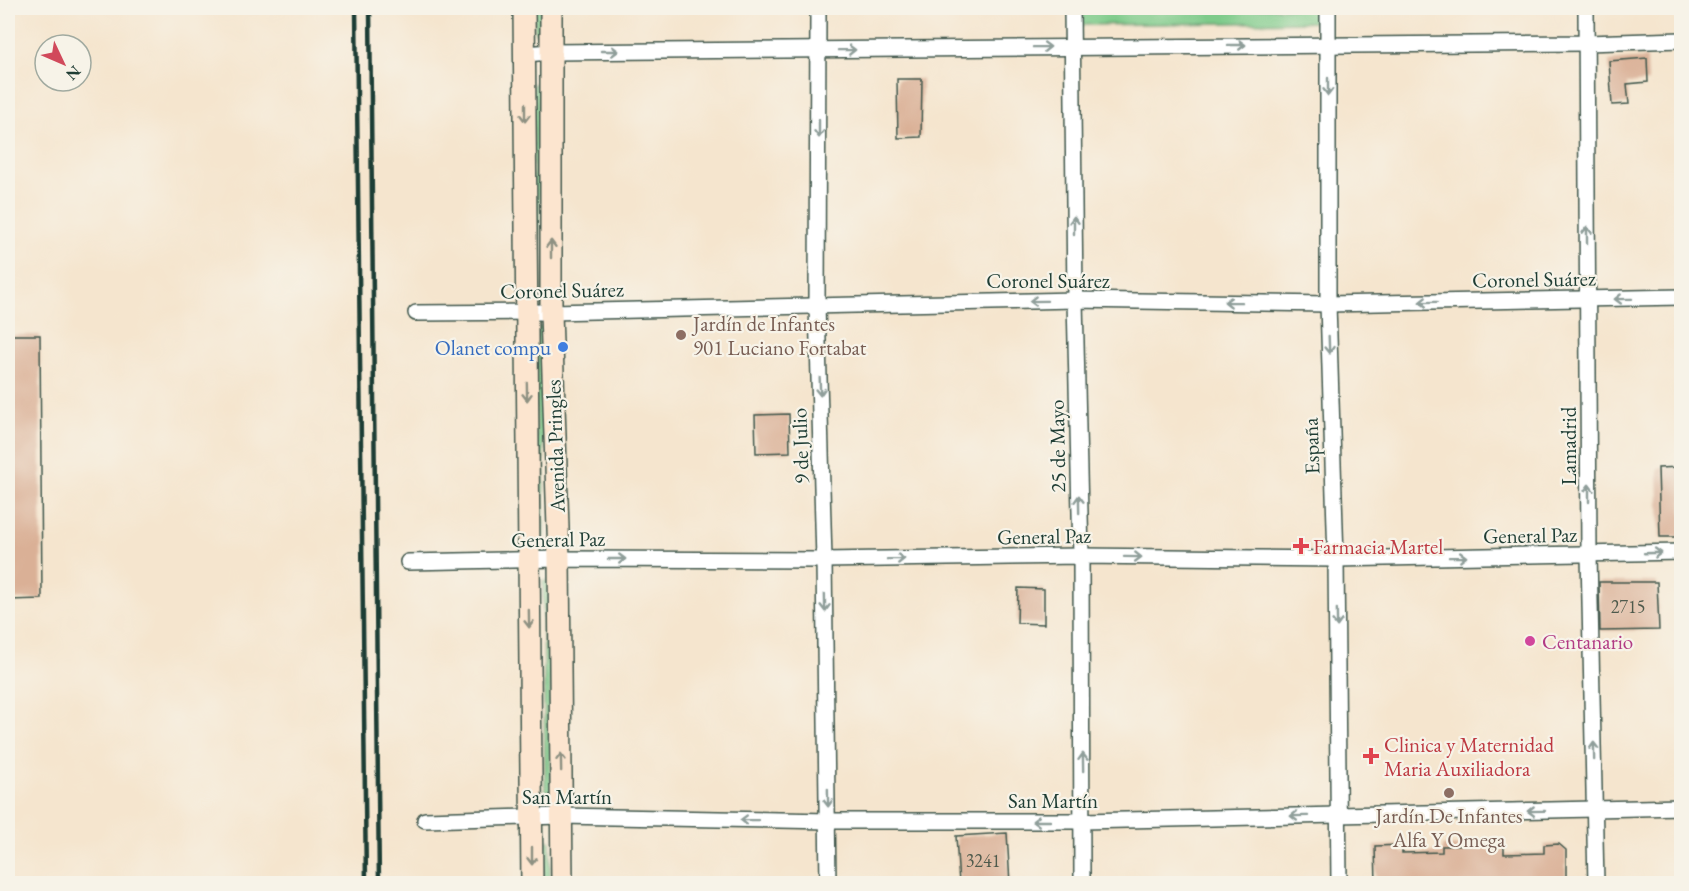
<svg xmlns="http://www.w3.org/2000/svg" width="1689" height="891" font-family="'EB Garamond',serif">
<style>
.green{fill:#7ecb8a;stroke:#4e845f;stroke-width:1.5}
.building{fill:#dab096}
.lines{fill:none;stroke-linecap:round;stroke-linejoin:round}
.street-casing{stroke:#3f564b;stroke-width:18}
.secondary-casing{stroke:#3f564b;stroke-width:24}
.street{stroke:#fff;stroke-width:15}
.secondary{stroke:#fce5cf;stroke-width:21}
.rail{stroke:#1f3d34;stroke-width:4.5}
.oneway{stroke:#8f9e9a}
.oneway2{stroke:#8e9182}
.education-dot{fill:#8d6e63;stroke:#f7f3e8;stroke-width:2}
.shop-dot{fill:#3f7fe0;stroke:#f7f3e8;stroke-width:2}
.health-dot{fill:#e0444e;stroke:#f7f3e8;stroke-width:2}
.hotel-dot{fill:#d1479c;stroke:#f7f3e8;stroke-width:2}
.labels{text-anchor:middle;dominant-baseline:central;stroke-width:4.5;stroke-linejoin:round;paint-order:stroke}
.number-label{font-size:18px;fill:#4e5a4c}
.street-label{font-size:21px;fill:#1f3d34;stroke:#f7f3e8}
.education-label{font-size:21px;fill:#785e54;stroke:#f7f3e8;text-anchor:start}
.shop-label{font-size:21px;fill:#366cbe;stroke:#f7f3e8;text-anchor:end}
.health-label{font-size:21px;fill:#be3a42;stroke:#f7f3e8;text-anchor:start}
.hotel-label{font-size:21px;fill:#b23c85;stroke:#f7f3e8;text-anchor:start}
</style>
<rect width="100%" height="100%" fill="#f7f3e8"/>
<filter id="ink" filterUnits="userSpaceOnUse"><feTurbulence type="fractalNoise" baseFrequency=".0167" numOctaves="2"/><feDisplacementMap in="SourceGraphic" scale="12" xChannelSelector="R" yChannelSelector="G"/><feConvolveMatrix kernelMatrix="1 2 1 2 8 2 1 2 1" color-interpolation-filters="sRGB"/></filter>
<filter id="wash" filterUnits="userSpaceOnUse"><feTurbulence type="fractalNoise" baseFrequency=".008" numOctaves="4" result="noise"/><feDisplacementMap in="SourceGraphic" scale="24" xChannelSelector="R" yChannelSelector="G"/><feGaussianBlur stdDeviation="1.35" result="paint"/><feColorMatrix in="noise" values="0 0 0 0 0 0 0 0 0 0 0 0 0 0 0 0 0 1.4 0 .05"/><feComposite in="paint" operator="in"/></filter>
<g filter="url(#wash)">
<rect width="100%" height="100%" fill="#f5e5ce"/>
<g class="green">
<polygon points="534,8 541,8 541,33 535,33"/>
<polygon points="1082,8 1314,8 1314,22 1082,25"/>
<polygon points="533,84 539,84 540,293 534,294"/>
<polygon points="536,327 543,327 544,537 537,537"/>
<polygon points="543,581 550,581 551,791 545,791"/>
<polygon points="543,841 550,841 550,883 544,883"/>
</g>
<g id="blocks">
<g class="building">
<polygon points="1647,58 1648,82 1627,84 1629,104 1612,105 1609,61"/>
<polygon points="897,79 922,79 921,137 898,138"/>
<polygon points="8,335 40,335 42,599 8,600"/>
<polygon points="789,414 790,452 756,453 755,415"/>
<polygon points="1682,467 1682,537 1660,537 1658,468"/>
<polygon points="1599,582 1657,582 1659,630 1600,631"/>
<polygon points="1018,588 1044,589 1044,624 1017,623"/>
<polygon points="1007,833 1010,884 959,884 956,836"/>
<polygon points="1559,844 1566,850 1566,884 1376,884 1375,846 1402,845 1402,853 1442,852 1442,846 1504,845 1504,854 1544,853 1544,845"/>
</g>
</g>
</g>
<g filter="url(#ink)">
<use href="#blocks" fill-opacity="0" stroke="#3f564b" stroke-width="1.5"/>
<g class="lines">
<defs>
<g id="street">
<polyline points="818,8 817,305 824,560 828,884"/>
<polyline points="1072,8 1075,300 1081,556 1082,884"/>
<polyline points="1328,8 1328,304 1336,559 1339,884"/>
<polyline points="1586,8 1589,555 1596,884"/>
<polyline points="525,54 551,52 1586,43 1682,40"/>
<polyline points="416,313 551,312 1075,300 1328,304 1682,297"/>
<polyline points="408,562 559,559 824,560 1081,556 1336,559 1682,552"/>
<polyline points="425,820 561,816 829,821 1083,821 1682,807"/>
</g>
<g id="secondary">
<polyline points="524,8 532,884"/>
<polyline points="551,8 551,312 559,559 562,884"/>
</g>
</defs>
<use href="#street" class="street-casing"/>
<use href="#secondary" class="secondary-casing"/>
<use href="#street" class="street"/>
<use href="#secondary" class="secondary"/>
<g class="rail">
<polyline points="356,8 366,884"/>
<polyline points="370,8 379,884"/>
</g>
</g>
<defs><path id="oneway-shaft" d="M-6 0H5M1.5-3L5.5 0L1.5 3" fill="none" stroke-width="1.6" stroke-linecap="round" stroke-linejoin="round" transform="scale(1.5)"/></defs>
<g class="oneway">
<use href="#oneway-shaft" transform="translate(1237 45)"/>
<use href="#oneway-shaft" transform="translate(1042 47) rotate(-1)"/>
<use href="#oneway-shaft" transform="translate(847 50) rotate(-1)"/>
<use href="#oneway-shaft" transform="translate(610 51)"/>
<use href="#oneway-shaft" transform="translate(1328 87) rotate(90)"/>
<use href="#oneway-shaft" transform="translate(819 129) rotate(90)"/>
<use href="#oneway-shaft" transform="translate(1074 225) rotate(-90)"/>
<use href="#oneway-shaft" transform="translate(1587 235) rotate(-90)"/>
<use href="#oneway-shaft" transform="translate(1623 299) rotate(179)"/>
<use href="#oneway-shaft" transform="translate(1038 301) rotate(179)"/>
<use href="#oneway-shaft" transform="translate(1233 302) rotate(-179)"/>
<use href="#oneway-shaft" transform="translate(1428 302) rotate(179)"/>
<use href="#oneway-shaft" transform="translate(1329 345) rotate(88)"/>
<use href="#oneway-shaft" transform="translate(820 387) rotate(88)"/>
<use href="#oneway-shaft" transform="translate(1589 493) rotate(-90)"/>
<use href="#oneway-shaft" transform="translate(1079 504) rotate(-91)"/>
<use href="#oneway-shaft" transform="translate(1653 553) rotate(-2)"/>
<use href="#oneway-shaft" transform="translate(1133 557) rotate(1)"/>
<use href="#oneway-shaft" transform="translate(1458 557) rotate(-1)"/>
<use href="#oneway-shaft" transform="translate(617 559)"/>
<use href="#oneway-shaft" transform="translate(896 559) rotate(-1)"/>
<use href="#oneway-shaft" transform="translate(825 603) rotate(89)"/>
<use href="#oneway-shaft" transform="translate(1337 618) rotate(89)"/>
<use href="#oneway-shaft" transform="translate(1594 751) rotate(-91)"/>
<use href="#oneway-shaft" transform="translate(1083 762) rotate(-91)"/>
<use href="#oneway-shaft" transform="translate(828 798) rotate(89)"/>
<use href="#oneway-shaft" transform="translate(1536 811) rotate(179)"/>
<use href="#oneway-shaft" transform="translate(1299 816) rotate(179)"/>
<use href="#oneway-shaft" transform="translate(749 820) rotate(-179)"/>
<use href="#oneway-shaft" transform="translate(1041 821) rotate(180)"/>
</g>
<g class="oneway2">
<use href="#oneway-shaft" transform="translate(525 113) rotate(90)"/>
<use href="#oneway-shaft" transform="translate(551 249) rotate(-90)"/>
<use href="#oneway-shaft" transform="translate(527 392) rotate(89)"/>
<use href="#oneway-shaft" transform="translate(529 619) rotate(89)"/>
<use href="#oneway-shaft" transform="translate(561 762) rotate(-91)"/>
<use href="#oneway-shaft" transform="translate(532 856) rotate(90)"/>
</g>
</g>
<g class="education-dot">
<circle cx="681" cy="335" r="6"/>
<circle cx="1449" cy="793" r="6"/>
</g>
<circle class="shop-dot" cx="563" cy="347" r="6"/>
<g class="health-dot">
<path d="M1298 537h6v6h6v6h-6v6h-6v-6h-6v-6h6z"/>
<path d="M1368 747h6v6h6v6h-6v6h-6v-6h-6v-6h6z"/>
</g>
<circle class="hotel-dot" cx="1530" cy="641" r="6"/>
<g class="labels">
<g class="number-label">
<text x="1628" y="606">2715</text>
<text x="983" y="860">3241</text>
</g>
<g class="street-label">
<text transform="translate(1534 279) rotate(-1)">Coronel Suárez</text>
<text x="1048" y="280">Coronel Suárez</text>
<text transform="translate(562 290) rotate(-1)">Coronel Suárez</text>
<text transform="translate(555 446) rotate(-92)">Avenida Pringles</text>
<text transform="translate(800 446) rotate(-92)">9 de Julio</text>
<text transform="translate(1057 446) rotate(-91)">25 de Mayo</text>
<text transform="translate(1311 446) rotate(-92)">España</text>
<text transform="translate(1568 446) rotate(-90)">Lamadrid</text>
<text transform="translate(1530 535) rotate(-1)">General Paz</text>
<text transform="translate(1044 536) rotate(-1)">General Paz</text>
<text transform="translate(558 539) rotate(-1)">General Paz</text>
<text x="567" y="796">San Martín</text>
<text x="1053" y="800">San Martín</text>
</g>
<g class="education-label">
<text x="693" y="323">Jardín de Infantes<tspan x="693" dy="24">901 Luciano Fortabat</tspan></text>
<text x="1449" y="815" text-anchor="middle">Jardín De Infantes<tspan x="1449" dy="24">Alfa Y Omega</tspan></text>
</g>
<g class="shop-label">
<text x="551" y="347">Olanet compu</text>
</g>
<g class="health-label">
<text x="1313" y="546">Farmacia Martel</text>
<text x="1384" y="744">Clinica y Maternidad<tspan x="1384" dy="24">Maria Auxiliadora</tspan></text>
</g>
<g class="hotel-label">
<text x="1542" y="641">Centanario</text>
</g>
</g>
<rect width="1689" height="891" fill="none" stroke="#f7f3e8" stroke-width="30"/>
<g transform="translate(63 63) rotate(134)"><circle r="28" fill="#f7f3e8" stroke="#a1aaa0" stroke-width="1.5"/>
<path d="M0-4.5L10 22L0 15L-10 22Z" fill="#d1495b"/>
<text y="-9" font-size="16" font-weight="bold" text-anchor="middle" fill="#1f3d34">N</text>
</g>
</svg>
